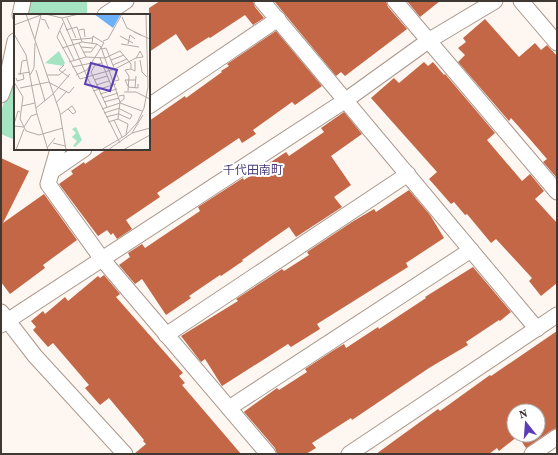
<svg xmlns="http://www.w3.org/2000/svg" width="558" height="455" font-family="'Source Serif 4','Noto Sans JP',serif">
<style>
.green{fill:#a4e4c2}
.building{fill:#c36747;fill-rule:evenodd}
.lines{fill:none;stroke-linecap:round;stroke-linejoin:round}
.minor-casing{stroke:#a9988d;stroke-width:17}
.minor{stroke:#fff;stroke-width:15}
.labels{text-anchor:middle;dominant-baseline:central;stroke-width:4;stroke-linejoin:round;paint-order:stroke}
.neighbourhood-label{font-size:12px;fill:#473d7a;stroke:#fff}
.inset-road{fill:none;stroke:#b1aaa5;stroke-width:1}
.view{fill:#5a3eb6;fill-opacity:0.15;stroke:#5a3eb6;stroke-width:2}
.inset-edge{fill:none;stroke:#3f3833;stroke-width:2}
</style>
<rect width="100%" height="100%" fill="#fdf6f1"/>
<g class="green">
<polygon points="29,1 87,1 87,15 26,15"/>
<polygon points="15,73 15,140 1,134 1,111"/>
</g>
<g class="building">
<polygon points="160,1 253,1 255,7 264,18 253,25 245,15 210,38 209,37 187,51 176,34 149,52 149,8"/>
<polygon points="274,1 386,1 388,7 407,29 345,76 341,72 336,76"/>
<polygon points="407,1 440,1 420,17"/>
<polygon points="485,19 519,57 535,43 541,50 547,45 557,56 557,178 543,162 547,159 528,137 511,118 509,121 458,62 465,55 458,48 466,42 463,38"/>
<polygon points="276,31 322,86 295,105 292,102 253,130 256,134 242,143 239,138 157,193 160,197 126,220 132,229 117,239 113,233 111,235 107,230 98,236 59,184 73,174 71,171 84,162 85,164 107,149 149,149 149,121 185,96 186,98 222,72 221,71 229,66 227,64"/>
<polygon points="424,62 428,66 433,62 444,75 445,74 495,133 487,140 522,181 530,174 544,191 535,199 557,223 557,283 541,296 529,281 532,278 496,239 491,243 467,214 465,215 454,202 451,204 429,179 437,172 371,98 394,78 399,83"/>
<polygon points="344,112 362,134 331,156 351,185 334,197 342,207 296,237 289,227 242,260 243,261 221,276 220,275 189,296 191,298 166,315 142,279 135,284 119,265 130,257 128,253 142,244 145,248 200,211 198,207 243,178 244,180 286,152 289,156 324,132 321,128"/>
<polygon points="1,158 29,171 3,223 44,194 77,240 43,265 45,268 10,294 1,282"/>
<polygon points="409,190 430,215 444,238 406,263 408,267 317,324 320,329 291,347 288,344 222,386 205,359 201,362 181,336 238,301 236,299 282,269 284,271 309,255 307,252 352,222 374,209 376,212"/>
<polygon points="473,267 511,312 500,321 499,320 466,342 468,345 429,368 352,420 351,418 312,443 316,448 306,454 277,454 275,448 244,412 245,411 277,388 279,390 307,372 305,369 334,350 344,344 346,348 378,327 379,329 426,298 425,297"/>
<polygon points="104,275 120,294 116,297 183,373 179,376 185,383 182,385 241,454 134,454 146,444 143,441 144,440 109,398 100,405 85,388 89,385 53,343 48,347 33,330 36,327 31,321 43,311 45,314 65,297 68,301 98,276 100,278"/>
<path d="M557,331V428L552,430L526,448L518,436L499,451L497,448L489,454H376L438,409L440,411L490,375L491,376ZM514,411H538V435H514Z"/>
</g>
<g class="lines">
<defs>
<g id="minor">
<polyline points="262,1 537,329"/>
<polyline points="395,1 557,192"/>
<polyline points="521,1 557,43"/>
<polyline points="20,15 23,1"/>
<polyline points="105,15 126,1"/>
<polyline points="1,95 7,79 15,41"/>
<polyline points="149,106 278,19"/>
<polyline points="58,149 48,184 102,259 268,454"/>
<polyline points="52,171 84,149"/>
<polyline points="1,312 35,356 125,454"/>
<polyline points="1,325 346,100 428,41 495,1"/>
<polyline points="166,335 408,174"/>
<polyline points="229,408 471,250"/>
<polyline points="349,454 557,315"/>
<polyline points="532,454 557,437"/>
</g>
</defs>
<use href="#minor" class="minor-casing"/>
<use href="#minor" class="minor"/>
</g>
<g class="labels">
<g class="neighbourhood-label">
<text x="253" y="170">千代田南町</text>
</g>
</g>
<g transform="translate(14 14)">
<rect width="136" height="136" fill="#fdf6f1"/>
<path d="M45,37L51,49L49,52L31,49ZM62,113L68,126L61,133L59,132L63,127L58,123L62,119L58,115Z" fill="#a4e4c2"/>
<path d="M80,0H107L99,14Z" fill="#6cb0f9"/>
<path class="inset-road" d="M12,0L46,99L52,136M31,0L48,4L65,0M108,3L113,14L127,21M48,4L74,65L106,129M53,4L62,24M27,5L31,6L35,15M49,9L43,23L66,65L101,55L122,44M0,11L27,1M52,16L63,13L68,28M65,16L70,15L71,23M46,17L60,46M120,18L136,25M0,20L12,41L23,100L34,136M106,22L119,29M21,25L27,1M57,26L79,24M89,27L94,25L108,0M65,29L72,43M107,30L125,33M114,30L116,21L121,25M67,33L79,34M48,34L68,28L83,30L87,33L106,88L104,105L94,108M88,35L92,34L105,66L101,67M126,37L129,43L122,44L124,41ZM69,38H77L83,30M86,44L97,71M97,46L110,41M126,46L128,58L133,63M55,48L72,43L91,44L106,37L117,50V55L111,56L115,62L114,77M88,49L81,51L77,58L93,93M50,51L45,56L55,63M99,51L113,45M58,53L78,49M117,55L121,57V47M22,56L31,87M4,60L16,58M6,61L8,47L13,46M16,61L20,54L21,29M33,61H45L52,55M62,61L73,56L90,29L79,22L78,29M2,64L3,67L10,65L9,60M80,66L93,62M0,68L9,83L6,105L12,117L25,121L49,114M36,69L55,79L60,73M82,71L95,67M114,72L111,66H122M114,73L124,74V70M6,74L35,68M121,74L122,62M79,77L102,70M110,78H122L136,85M39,80L56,60M86,80L103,75M105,82L110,81V85L106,88M88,84L104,79M90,88L105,84M42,89L53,77M8,92L21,89M22,94L39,80M88,95L106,89L128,97M90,99L106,94M47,100L58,92L62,98L59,100L54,95M105,100L116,105L118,101L106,95M92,103L104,100M104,105L114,110L112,120M100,106L108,123M0,110L4,97L6,98M0,112L10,113L17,102L23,100M118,119L136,114M39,129L51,132M33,134L41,124M2,136L10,115M87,136L112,121L123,109L130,94L134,73L132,0M94,136L118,119L129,101M109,136L136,121"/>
<path class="view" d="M77,49L103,56L96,77L71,70Z"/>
<rect width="136" height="136" class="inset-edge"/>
</g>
<rect width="558" height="455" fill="none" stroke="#3f3833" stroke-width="4"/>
<g transform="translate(526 423) rotate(343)"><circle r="19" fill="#ffffff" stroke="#b2afad"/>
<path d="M0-3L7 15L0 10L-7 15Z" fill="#5a3eb6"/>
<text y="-6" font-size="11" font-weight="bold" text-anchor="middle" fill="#3f3833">N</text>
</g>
</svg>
